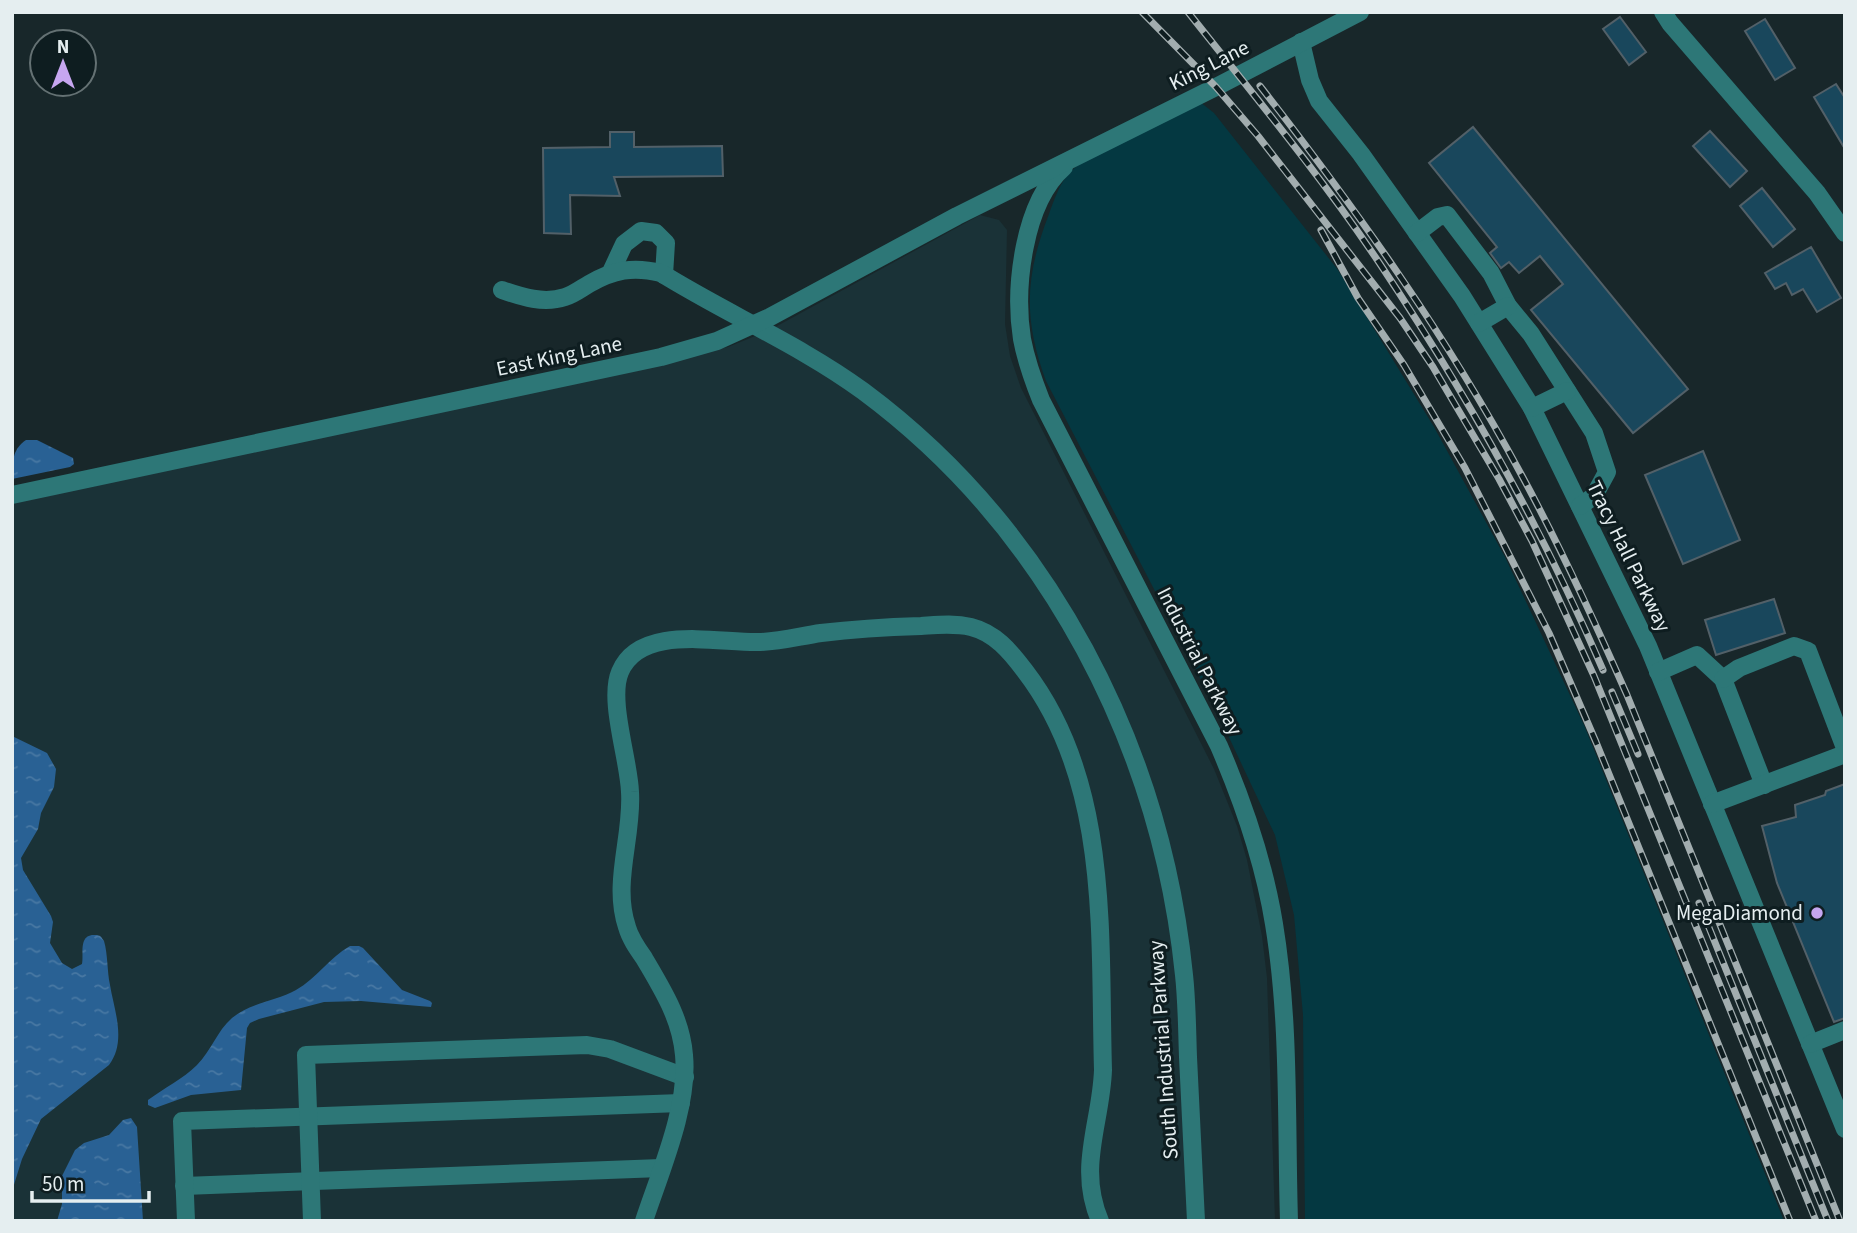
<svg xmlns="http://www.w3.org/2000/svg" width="1857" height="1233" font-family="'Source Sans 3',sans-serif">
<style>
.built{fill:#1a3237}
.grass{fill:#043841}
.water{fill:url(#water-ripples)}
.building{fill:#19475c;stroke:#526068;stroke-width:2}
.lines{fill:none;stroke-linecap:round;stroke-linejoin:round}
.minor{stroke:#2d7777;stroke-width:18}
.rail-casing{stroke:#a2adaf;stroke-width:7}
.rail{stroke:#0e1d20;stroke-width:4.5;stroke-dasharray:13;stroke-linecap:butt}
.poi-dot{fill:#c6a6f0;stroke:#0e1d20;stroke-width:2.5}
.labels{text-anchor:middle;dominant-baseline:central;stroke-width:6;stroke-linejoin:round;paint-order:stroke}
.street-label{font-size:21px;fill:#e5eef0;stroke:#0e1d20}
.poi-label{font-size:21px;fill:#e5eef0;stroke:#0e1d20;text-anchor:end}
</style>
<defs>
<pattern id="water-ripples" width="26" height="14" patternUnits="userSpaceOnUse" patternTransform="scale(1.75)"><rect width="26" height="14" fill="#296194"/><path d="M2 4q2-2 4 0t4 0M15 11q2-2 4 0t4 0" fill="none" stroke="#4878a3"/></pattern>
</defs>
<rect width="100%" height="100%" fill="#18272a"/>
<polygon class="built" points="980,215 999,220 1007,230 1005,324 1010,356 1021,388 1214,769 1237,826 1247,860 1262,936 1267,978 1275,1221 12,1221 12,502 728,347 768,331"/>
<path class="grass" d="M1200,102L1214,113L1338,270L1434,427L1505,557L1584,725L1784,1221H1305L1303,1015L1294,915L1275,835L1210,697L1046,381C1023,318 1025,276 1049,214C1054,200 1060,182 1071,171C1084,159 1102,151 1118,144C1145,130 1172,116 1200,102Z"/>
<g class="water">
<path d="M26,440H37L73,458L74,464L70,467L12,479C12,464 12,449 26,440Z"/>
<path d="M12,736L47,753L56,769L54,787L41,813L38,829L21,858L23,870L51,916L53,922L50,943L62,963L72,969L82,964C84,954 78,934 95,935C101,935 101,937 104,941C108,955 107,971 110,985C114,1010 127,1041 109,1065L41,1119L22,1159L12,1191Z"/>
<path d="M350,946H359L363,948L402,990L430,1001L432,1003L431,1007L361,1001L324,1002L259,1019L250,1023L247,1028L241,1090L191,1095L155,1108L148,1105V1100C164,1088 183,1079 197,1065C211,1051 217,1031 232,1018C250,1003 276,1001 296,990C317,978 329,958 350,946Z"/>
<polygon points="131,1118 137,1127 143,1221 57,1221 62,1204 62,1176 75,1150 84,1143 109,1135 123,1120"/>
</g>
<g class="building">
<polygon points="1620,17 1646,52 1629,65 1603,29"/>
<polygon points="1765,19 1795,68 1775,80 1745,31"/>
<polygon points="1836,84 1845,98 1845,149 1814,97"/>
<polygon points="1473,127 1688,389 1633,433 1531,310 1563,284 1540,256 1519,273 1509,262 1501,268 1490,253 1497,247 1429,163"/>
<polygon points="1710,131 1747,171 1730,187 1693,146"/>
<polygon points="610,132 634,132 634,147 722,146 723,176 614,177 620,196 570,195 571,234 544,233 543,148 610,147"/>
<polygon points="1762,188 1795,229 1773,247 1740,206"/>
<polygon points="1811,247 1841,298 1817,312 1803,289 1792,295 1786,283 1775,289 1765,273"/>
<polygon points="1703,451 1740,540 1683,564 1645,475"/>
<polygon points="1774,599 1785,633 1716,655 1705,620"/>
<polygon points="1845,784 1845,1018 1834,1022 1777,883 1762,826 1796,817 1795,805 1825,795 1826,791"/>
</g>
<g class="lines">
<g class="minor">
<polyline points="1663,12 1670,23 1817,193 1845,233"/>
<polyline points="1301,42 1310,80 1319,101 1361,154 1462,296 1532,408 1648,646 1845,1129"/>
<path d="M1064,167C1023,203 1014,288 1022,339C1026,360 1033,380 1041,400L1219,746C1244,804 1264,862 1274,924C1290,1021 1286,1122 1289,1221"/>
<polyline points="1417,233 1438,217 1447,215 1491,273 1508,306 1531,334 1594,433 1607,472 1594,496 1580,506"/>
<polyline points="611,272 624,244 641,231 656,233 666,243 664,275"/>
<path d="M502,290C522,297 544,304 565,297C573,295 582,288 589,284C613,270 633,266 661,273C727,314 800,345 863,391C1049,529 1161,747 1184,975C1187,1002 1187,1030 1188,1057C1191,1111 1193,1166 1196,1221"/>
<polyline points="1479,323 1508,306"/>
<polyline points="1532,408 1567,391"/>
<polyline points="12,495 661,357 717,341 770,317 957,216 1216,87 1360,12"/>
<polyline points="1658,672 1697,655 1723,679 1764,785"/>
<polyline points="1723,679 1739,668 1794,646 1808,651 1845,748"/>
<polyline points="1712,804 1845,754"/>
<polyline points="1810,1044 1845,1030"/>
<polyline points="184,1186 661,1168"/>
<polyline points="186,1221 182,1121 681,1103"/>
<polyline points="312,1221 306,1055 587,1045 610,1049 685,1077"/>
<path d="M644,1221C660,1172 689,1107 684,1055C681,1018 662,989 644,958C637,948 630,938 627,927C612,883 633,836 630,792C629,760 608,700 620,672C640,624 718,643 758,642C779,642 800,636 821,633C854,629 888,627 921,626C937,625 954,623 971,627C995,633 1010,651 1025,671C1111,783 1099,936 1103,1070C1101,1124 1077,1167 1100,1221"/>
</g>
<defs>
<g id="rail">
<polyline points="1142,12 1216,87 1258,136 1400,318 1433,367 1499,479 1532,541 1594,676 1816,1221"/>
<path d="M1188,12C1253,94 1320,175 1378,261C1465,391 1541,526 1603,670"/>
<path d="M1260,86C1356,209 1447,336 1521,474C1560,546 1594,620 1627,695L1840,1221"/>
<polyline points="1321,230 1358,298 1404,365 1465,468 1549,633 1596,742 1790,1221"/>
<polyline points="1612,692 1638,754"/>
<polyline points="1699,903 1828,1221"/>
</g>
</defs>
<use href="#rail" class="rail-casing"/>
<use href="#rail" class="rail"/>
</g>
<circle class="poi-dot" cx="1817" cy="913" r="7"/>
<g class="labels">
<g class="street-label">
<text transform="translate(1209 65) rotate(-27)">King Lane</text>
<text transform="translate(559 356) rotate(-12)">East King Lane</text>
<text transform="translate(1629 556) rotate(64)">Tracy Hall Parkway</text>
<text transform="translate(1200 661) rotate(63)">Industrial Parkway</text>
<text transform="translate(1163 1050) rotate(-94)">South Industrial Parkway</text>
</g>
<g class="poi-label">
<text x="1803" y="913">MegaDiamond</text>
</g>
</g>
<rect width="1857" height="1233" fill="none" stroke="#e5eef0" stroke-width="28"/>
<g transform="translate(63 63)"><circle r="33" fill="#0e1d20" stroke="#647173" stroke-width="2"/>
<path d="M0-5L12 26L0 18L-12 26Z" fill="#c6a6f0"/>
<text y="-10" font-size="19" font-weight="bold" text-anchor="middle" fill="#e5eef0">N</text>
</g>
<path d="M32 1191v10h117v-10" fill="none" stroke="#e5eef0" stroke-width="3.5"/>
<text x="42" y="1191" font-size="21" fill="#e5eef0" stroke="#0e1d20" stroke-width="5" paint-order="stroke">50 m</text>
</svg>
